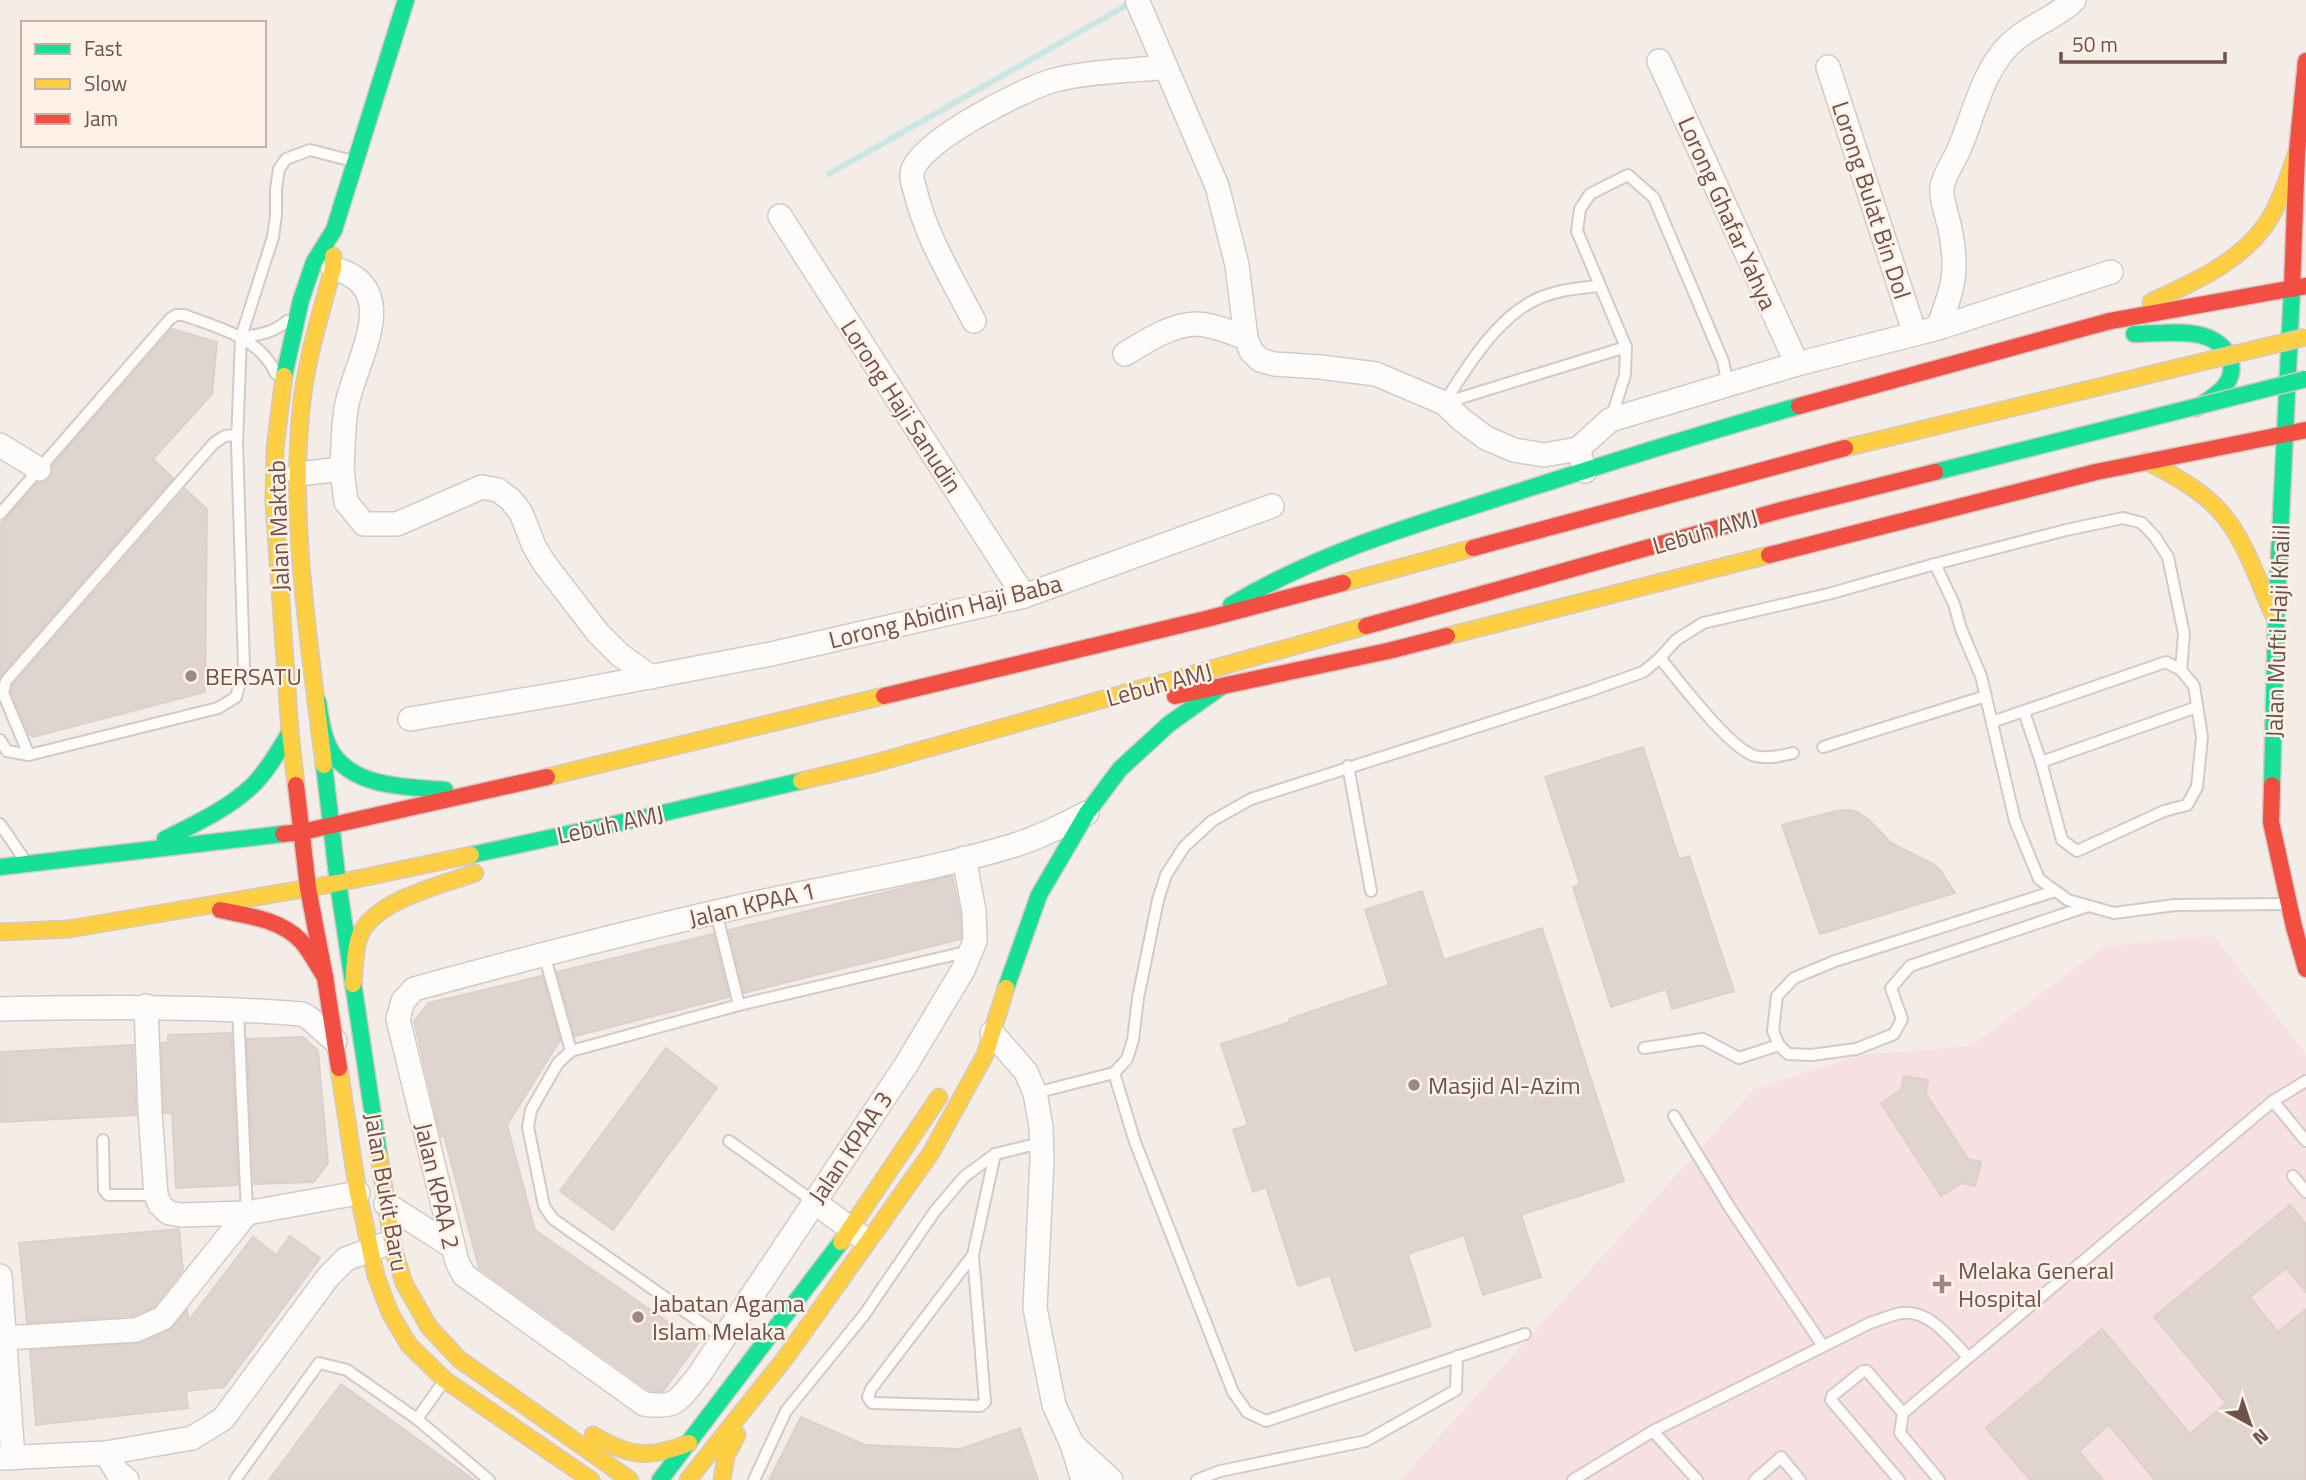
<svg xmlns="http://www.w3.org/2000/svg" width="2306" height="1480" font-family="'Titillium Web',sans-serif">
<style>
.medical{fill:#f6e0e2}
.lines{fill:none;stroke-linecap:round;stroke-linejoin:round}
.stream{stroke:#c9e5e4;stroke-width:6}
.building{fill:#e0d4cf;stroke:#ddd0ca;stroke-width:2}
.lane-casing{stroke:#d3cac6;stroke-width:14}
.street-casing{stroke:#d3cac6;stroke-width:26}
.fast-casing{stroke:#d3c8c4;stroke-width:19}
.slow-casing{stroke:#d3c8c4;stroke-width:19}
.jam-casing{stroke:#d3c8c4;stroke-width:19}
.lane{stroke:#fdfcfb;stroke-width:10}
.street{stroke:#fdfcfb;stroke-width:23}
.fast{stroke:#16e098;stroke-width:16}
.slow{stroke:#ffcf43;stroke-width:16}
.jam{stroke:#f24e42;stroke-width:16}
.fast-bridge-casing{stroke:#d3c9c4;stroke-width:19;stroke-linecap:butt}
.slow-bridge-casing{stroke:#d3c9c4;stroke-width:19;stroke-linecap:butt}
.jam-bridge-casing{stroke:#d3c9c4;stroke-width:19;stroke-linecap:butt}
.fast-bridge{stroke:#16e098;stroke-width:16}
.slow-bridge{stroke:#ffcf43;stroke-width:16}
.jam-bridge{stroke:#f24e42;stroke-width:16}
.poi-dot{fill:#9e8881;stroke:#fef1e7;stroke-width:2.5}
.labels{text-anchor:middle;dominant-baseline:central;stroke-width:5;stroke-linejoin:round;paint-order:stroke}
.street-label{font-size:24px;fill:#70524a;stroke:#fef1e7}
.poi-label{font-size:24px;fill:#70524a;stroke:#fef1e7;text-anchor:start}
</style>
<rect width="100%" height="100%" fill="#f4ede7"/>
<polygon class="medical" points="2213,935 2306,1054 2306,1480 1400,1480 1755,1088 1861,1055 1971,1046 2103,947"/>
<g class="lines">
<polyline class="stream" points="829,174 1127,5"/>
</g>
<g class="building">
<polygon points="172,329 217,342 212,394 153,459 173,478 0,676 0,525 38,483 45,482 50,477 52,466"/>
<polygon points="185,489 207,509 205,692 33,737 29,734 11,692 13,685"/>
<polygon points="1643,747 1679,859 1689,856 1734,991 1672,1009 1666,989 1611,1007 1573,887 1580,884 1545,777"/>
<polygon points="1849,810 1857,812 1869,820 1891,843 1933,864 1940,870 1955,893 1820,934 1782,825 1836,811"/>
<polygon points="952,876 960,913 961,939 744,993 729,930"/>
<polygon points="1422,891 1444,960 1542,928 1624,1181 1521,1215 1541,1277 1483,1295 1464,1235 1408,1254 1431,1326 1355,1351 1330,1275 1298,1286 1266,1187 1253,1192 1233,1130 1248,1125 1221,1044 1290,1022 1289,1019 1389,985 1365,910"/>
<polygon points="713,934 729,997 575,1036 557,972"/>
<polygon points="542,976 560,1040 507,1125 535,1230 698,1343 663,1391 651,1391 479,1268 444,1136 441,1137 414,1021 429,1003"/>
<polygon points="231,1033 238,1185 176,1188 172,1113 164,1113 161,1043 168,1043 168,1035"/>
<polygon points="303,1037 318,1051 328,1163 314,1182 254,1184 247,1039"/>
<polygon points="133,1045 136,1115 0,1122 0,1052"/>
<polygon points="666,1048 717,1088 613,1230 560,1191"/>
<polygon points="1904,1076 1928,1080 1926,1094 1968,1159 1981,1162 1975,1186 1962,1183 1941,1196 1881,1103 1901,1090"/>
<polygon points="2290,1205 2306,1224 2306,1292 2286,1268 2250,1297 2278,1332 2306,1309 2306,1480 2155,1480 2109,1425 2079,1451 2103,1480 2030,1480 1986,1428 2102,1329 2190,1434 2226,1403 2154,1317"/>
<polygon points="179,1229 183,1270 154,1307 133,1316 27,1323 19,1243"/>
<polygon points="290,1236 320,1258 224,1387 186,1391 188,1408 36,1425 30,1350 142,1343 169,1330 187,1310 189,1320 253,1237 276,1255"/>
<polygon points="341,1384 474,1480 269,1480"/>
<polygon points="801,1417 865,1445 960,1449 1020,1428 1038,1480 769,1480"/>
</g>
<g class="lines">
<defs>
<g id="lane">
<path d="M1600,286C1579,288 1557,290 1537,299C1496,318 1468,366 1444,403L1626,347"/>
<path d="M241,337C259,335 273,333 287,321"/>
<polyline points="1611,419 1625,375 1626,347 1577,231 1580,209 1590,194 1628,175 1654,198 1723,361 1728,385"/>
<path d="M0,514L170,319L176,315H184C218,328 260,337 276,374"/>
<polyline points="1935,564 2066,530 2123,518 2142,523 2155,537 2168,557 2184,634 2181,670"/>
<path d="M1660,658C1678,680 1730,749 1755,756C1768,759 1781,756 1793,753"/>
<polyline points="1992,722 2166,662 2181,670 2194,686 2202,737 2197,787 2187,805 2164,811 2077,851 2062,840 2041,762 2024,712"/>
<polyline points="0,740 7,751 29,755 218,708 236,697 244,667 237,443 241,337 273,237 276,215 276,189 279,169 286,159 310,150 353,161"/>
<polyline points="1823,747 1986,696"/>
<polyline points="29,755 3,693 6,681 214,443 225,436 237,435"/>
<polyline points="2041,762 2197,707"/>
<polyline points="1348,766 1371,891"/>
<polyline points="0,824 22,856"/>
<polyline points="2055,891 1835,961 1794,978 1777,996 1773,1031 1779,1045 1788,1054 1811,1055 1856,1049 1894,1034 1902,1019 1891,988 1910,966 2088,906"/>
<polyline points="716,912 739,1005"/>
<polyline points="544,954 571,1051"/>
<polyline points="238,1009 247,1213"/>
<polyline points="1644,1048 1703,1039 1739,1058 1779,1045"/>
<polyline points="1114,1073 1135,1142 1233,1392 1247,1412 1266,1421 1525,1334"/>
<polyline points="1035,1093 1114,1073 1127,1059 1133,1040 1138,998 1158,900 1166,875 1184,847 1212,821 1251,799 1589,691 1643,672 1660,658 1676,640 1703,623 1828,594 1935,564 1954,604 1961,629 1981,676 2015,821 2039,879 2068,900 2114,913 2175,905 2283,904"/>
<polyline points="2273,1101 2306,1141"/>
<polyline points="1674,1116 1730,1208 1823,1346"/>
<polyline points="103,1140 104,1190 108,1195 156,1195"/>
<polyline points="729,1141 813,1201"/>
<polyline points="2293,1176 2306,1192"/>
<polyline points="973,1255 871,1389 868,1397 872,1403 980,1406 985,1402 973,1255 995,1154"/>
<polyline points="723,1338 553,1219 544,1206 528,1127 531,1110 558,1063 571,1051 739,1005 970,951"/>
<polyline points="417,1419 444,1381"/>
<polyline points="1653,1431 1697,1480"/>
<polyline points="235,1480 319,1363 347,1370 417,1419 489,1480"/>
<polyline points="754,1480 786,1411 864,1315 935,1211 964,1177 995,1154 1041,1143"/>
<polyline points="1197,1480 1220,1471 1366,1441 1456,1390 1457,1356"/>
<path d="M1573,1480L1653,1431L1870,1323C1880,1320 1891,1315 1901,1313C1930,1309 1950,1339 1968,1357"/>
<polyline points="1755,1480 1781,1457 1800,1480"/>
<polyline points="1899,1480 1831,1400 1832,1396 1863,1371 1867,1371 1903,1413"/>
<polyline points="1939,1480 1900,1433 1903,1413 2273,1101 2306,1081"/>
</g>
<g id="street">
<polyline points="1137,0 1217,186 1237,265 1246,338 1251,351 1260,360 1274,364 1320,367 1376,374 1444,403 1462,420 1486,438 1514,450 1544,455 1578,449"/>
<polyline points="1659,61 1797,364"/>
<polyline points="1828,67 1915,334"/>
<polyline points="780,216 1024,596"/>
<path d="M333,268C407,288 353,363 346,409C343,429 343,449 342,469"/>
<path d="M974,321C952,278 926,237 915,190C914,186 911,179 912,174C913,144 1027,87 1055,80C1091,71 1130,71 1166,67"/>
<polyline points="1938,328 2111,272"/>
<path d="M1125,354C1146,341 1172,324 1197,324C1214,325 1230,332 1246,338"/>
<polyline points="0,445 39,469"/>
<path d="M1585,471L1578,449L1610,420L1797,364L1938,328C1953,288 1959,272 1950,229C1948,218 1940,196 1942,187C1944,174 1955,160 1960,147C1974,114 1982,73 2008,46C2027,26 2055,19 2074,0"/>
<polyline points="298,474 342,469 346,502 364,524 397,524 482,487 498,490 511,500 521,513 534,546 544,563 598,633 620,655 651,677"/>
<polyline points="410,719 570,692 771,654 1024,596 1272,506"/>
<path d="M964,858L974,911L975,941L963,970L906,1065L699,1375C679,1399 678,1409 644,1404L464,1275L457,1262L398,1019L403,1001L414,989C531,957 647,927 765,901C848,883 933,870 1015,845C1040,837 1064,825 1087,813"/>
<polyline points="146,1006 150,1112 156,1195 160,1205 169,1213 182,1215 247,1213 358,1193"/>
<path d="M0,1009C101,1007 201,1006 302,1014L309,1018L335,1041"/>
<polyline points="992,1033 1026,1072 1035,1093 1041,1127 1042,1160 1035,1308 1054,1405 1072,1444 1083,1480"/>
<polyline points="813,1201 863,1238"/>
<polyline points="386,1204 453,1247"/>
<polyline points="0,1276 13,1458"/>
<polyline points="4,1338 136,1330 163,1318 247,1213"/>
<polyline points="1072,1444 1111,1480"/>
<polyline points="106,1453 117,1472 127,1480"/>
<polyline points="0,1458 106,1453 192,1438 223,1419 328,1277 346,1259 383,1245"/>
</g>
<g id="fast">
<path d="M2134,334C2156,334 2179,330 2200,335C2212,338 2221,343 2227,353C2242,380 2216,396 2196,408"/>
<polyline points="284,376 301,300 314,262 334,230 406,0"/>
<path d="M1231,605C1320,552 1411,526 1508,495C1605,464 1701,433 1799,406"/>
<path d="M318,702C321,720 323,739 333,754C356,788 409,787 445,790"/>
<polyline points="324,765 338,883 379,1155"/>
<polyline points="2272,785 2276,619 2292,289"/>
<path d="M165,839C195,824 228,809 253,785C268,770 279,750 290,732"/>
<polyline points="471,855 633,820 801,781"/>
<polyline points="0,867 283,834"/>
<polyline points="1006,988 1039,895 1087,813 1120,769 1169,724 1221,687"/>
<polyline points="660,1480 841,1242"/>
</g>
<g id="slow">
<path d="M2151,302C2194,282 2244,261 2270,218C2282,198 2289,174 2297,152"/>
<polyline points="284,376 275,449 274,502 290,732 296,785"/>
<path d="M2146,461C2171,474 2198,488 2218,509C2245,538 2257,579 2273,614"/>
<polyline points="1343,583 1473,548"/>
<polyline points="1447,636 1769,555"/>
<path d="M324,765C310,646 287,512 303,393C309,351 322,309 333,268V256"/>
<polyline points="547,777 884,696"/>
<polyline points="801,781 868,765 1366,626"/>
<polyline points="0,932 69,929 338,883 471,855"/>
<path d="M353,984C355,968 354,950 360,935C375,900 442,885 475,873"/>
<polyline points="339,1068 358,1193 376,1276 390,1313 409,1345 445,1380 591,1480"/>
<polyline points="379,1155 393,1248 404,1283 429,1327 459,1359 630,1480"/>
<polyline points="841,1242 939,1097"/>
<path d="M593,1435C629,1457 650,1459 689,1443"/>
<polyline points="688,1480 786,1357 931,1153 985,1055 1006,988"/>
<polyline points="722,1480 726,1456 737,1435"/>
</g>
<g id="jam">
<polyline points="2292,289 2297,152 2306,61"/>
<polyline points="1799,406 2110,321 2306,286"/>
<polyline points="1769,555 2096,472 2306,430"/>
<polyline points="1366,626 1486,593"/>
<polyline points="884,696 1210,618 1343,583"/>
<polyline points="1175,696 1388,651 1447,636"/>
<polyline points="296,785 308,888 325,977 339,1068"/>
<polyline points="2272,785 2271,822 2294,927 2306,969"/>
<polyline points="283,834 302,832 547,777"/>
<path d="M220,910C248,916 280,919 301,941C310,951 317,965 325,977"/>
</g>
</defs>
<use href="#lane" class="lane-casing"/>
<use href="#street" class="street-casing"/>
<use href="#fast" class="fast-casing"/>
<use href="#slow" class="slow-casing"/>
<use href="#jam" class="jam-casing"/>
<use href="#lane" class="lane"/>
<use href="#street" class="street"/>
<use href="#fast" class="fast"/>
<use href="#slow" class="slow"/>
<use href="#jam" class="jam"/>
<defs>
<polyline id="fast-bridge" points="1935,472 2306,379"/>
<polyline id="slow-bridge" points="1845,448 2306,337"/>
<g id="jam-bridge">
<polyline points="1473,548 1845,448"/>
<polyline points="1486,593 1782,510 1935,472"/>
</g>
</defs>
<use href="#fast-bridge" class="fast-bridge-casing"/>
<use href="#slow-bridge" class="slow-bridge-casing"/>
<use href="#jam-bridge" class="jam-bridge-casing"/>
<use href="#fast-bridge" class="fast-bridge"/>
<use href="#slow-bridge" class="slow-bridge"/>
<use href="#jam-bridge" class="jam-bridge"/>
</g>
<g class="poi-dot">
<circle cx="191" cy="676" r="7"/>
<circle cx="1414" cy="1085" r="7"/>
<path d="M1938.5 1273.5h7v7h7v7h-7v7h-7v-7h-7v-7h7z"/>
<circle cx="638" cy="1317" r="7"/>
</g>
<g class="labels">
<g class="street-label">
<text transform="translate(1872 200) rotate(72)">Lorong Bulat Bin Dol</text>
<text transform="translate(1728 213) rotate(66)">Lorong Ghafar Yahya</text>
<text transform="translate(902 406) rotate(57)">Lorong Haji Sanudin</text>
<text transform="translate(278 526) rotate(-92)">Jalan Maktab</text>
<text transform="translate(1705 531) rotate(-16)">Lebuh AMJ</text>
<text transform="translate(945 611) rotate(-14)">Lorong Abidin Haji Baba</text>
<text transform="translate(2277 631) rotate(-88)">Jalan Mufti Haji Khalil</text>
<text transform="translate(1159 684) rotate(-15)">Lebuh AMJ</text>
<text transform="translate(610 824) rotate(-12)">Lebuh AMJ</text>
<text transform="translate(752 904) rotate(-13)">Jalan KPAA 1</text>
<text transform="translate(850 1147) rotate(-56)">Jalan KPAA 3</text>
<text transform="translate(438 1186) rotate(77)">Jalan KPAA 2</text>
<text transform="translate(387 1192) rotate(80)">Jalan Bukit Baru</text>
</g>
<g class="poi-label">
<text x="205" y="676">BERSATU</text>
<text x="1428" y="1085">Masjid Al-Azim</text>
<text x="1958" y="1270">Melaka General<tspan x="1958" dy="28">Hospital</tspan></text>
<text x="652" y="1303">Jabatan Agama<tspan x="652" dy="28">Islam Melaka</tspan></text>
</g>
</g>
<rect x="21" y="21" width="245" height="126" fill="#fef1e7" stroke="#c5b1a8" stroke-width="2"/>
<rect x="35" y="44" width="35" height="10" fill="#16e098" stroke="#c5b1a8" stroke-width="2"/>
<text x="84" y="56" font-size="21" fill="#70524a">Fast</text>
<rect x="35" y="79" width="35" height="10" fill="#ffcf43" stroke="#c5b1a8" stroke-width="2"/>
<text x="84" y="91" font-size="21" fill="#70524a">Slow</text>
<rect x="35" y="114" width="35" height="10" fill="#f24e42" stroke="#c5b1a8" stroke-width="2"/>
<text x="84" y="126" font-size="21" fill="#70524a">Jam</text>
<g transform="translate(2250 1424) rotate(140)" stroke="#fef1e7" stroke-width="5" paint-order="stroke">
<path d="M0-5L12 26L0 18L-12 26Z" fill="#70524a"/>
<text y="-10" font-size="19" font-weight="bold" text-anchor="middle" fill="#70524a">N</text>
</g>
<path d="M2061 52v10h164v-10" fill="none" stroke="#70524a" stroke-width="3.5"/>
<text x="2072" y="52" font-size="21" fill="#70524a" stroke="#fef1e7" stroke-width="5" paint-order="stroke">50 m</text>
</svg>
